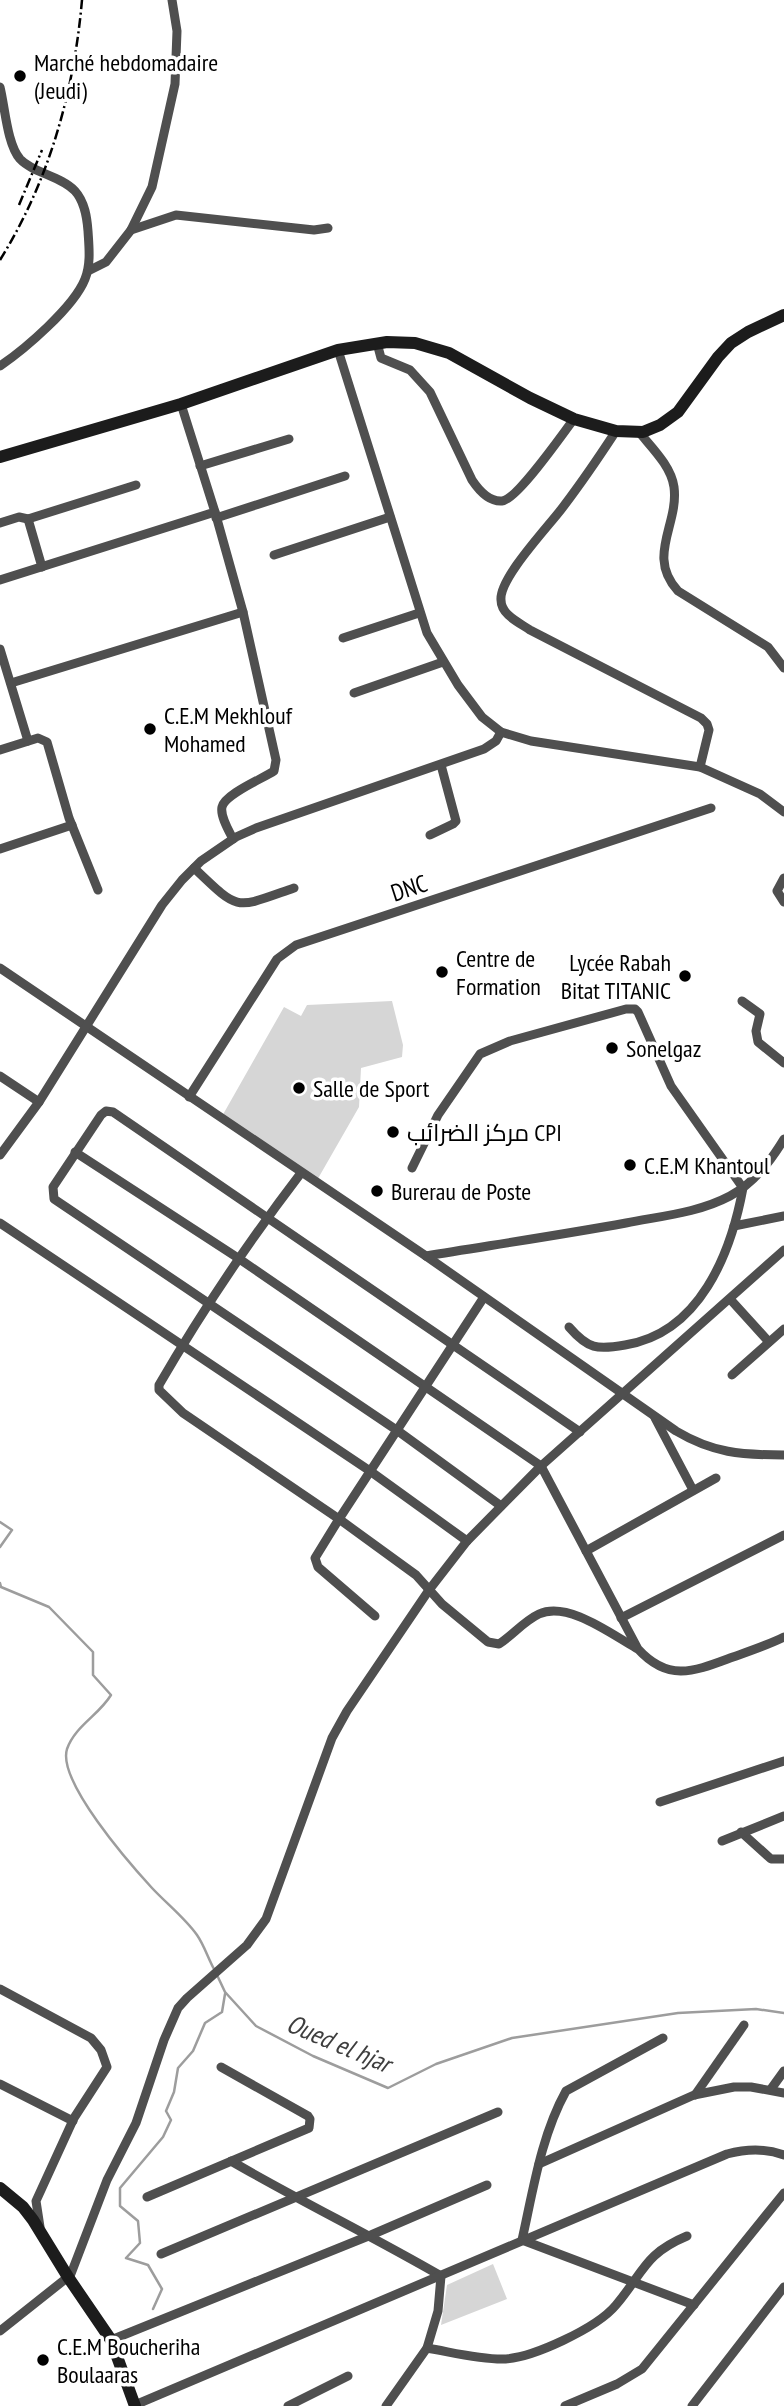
<svg xmlns="http://www.w3.org/2000/svg" width="784" height="2406" font-family="'PT Sans Narrow',Cairo,sans-serif">
<style>
.green{fill:#d6d6d6}
.lines{fill:none;stroke-linecap:round;stroke-linejoin:round}
.stream{stroke:#9d9d9d;stroke-width:2.5}
.street{stroke:#4f4f4f;stroke-width:9}
.secondary{stroke:#1c1c1c;stroke-width:12}
.rail{stroke:#000;stroke-width:2.5;stroke-dasharray:10 3.5 2 3.5;stroke-linecap:butt}
.poi-dot{fill:#000;stroke:#fff;stroke-width:2.5}
.labels{text-anchor:middle;dominant-baseline:central;stroke-width:7;stroke-linejoin:round;paint-order:stroke}
.poi-label{font-size:24px;fill:#000;stroke:#fff;text-anchor:start}
.street-label{font-size:24px;fill:#000;stroke:#fff}
.water-label{font-size:26px;font-style:italic;fill:#3e3e3e;stroke:#fff}
</style>
<rect width="100%" height="100%" fill="#fff"/>
<g class="green">
<polygon points="392,1001 403,1045 402,1057 361,1068 359,1107 316,1182 221,1118 284,1007 301,1016 307,1005"/>
<polygon points="493,2264 507,2299 441,2325 447,2285"/>
</g>
<g class="lines">
<g class="stream">
<polyline points="0,1522 12,1530 0,1547"/>
<path d="M0,1583L1,1587L49,1607L93,1652V1675L111,1695C99,1715 75,1726 67,1749C57,1781 130,1864 152,1888C167,1904 185,1918 197,1935C204,1945 208,1958 214,1969"/>
<polyline points="217,1975 225,1992 256,2026 313,2056 388,2088 436,2064 512,2038 678,2013 756,2009 784,2013"/>
<polyline points="153,2309 162,2289 148,2265 126,2258 140,2243 138,2221 120,2206 120,2188 163,2137 171,2120 166,2111 174,2092 178,2068 193,2051 205,2023 222,2012 225,1994"/>
</g>
<g class="street">
<path d="M0,87C5,107 7,144 20,159C33,173 61,176 75,191C85,202 87,218 88,231C89,247 91,264 85,279C74,307 25,349 0,366"/>
<polyline points="131,230 152,187 175,84 177,31 172,0"/>
<polyline points="88,271 106,262 131,230 176,215 314,230 328,228"/>
<path d="M377,343L381,358L410,370L430,392L472,480C478,489 489,502 502,501C517,500 563,433 574,419"/>
<polyline points="338,350 427,633 458,685 482,717 501,732 531,741 700,767 760,794 784,812"/>
<path d="M616,431C599,457 582,482 563,507C549,526 499,578 501,600C501,615 520,623 530,630L701,718L707,724L709,730L700,767"/>
<path d="M639,432C652,448 671,466 674,487C679,525 646,556 678,591L768,647L784,668"/>
<polyline points="200,466 289,439"/>
<path d="M215,512L243,612L276,760L274,771C262,779 225,794 222,807C220,816 229,831 233,839"/>
<polyline points="216,518 345,476"/>
<polyline points="28,519 42,567"/>
<polyline points="0,523 19,517 28,519 136,485"/>
<polyline points="274,555 390,517"/>
<polyline points="0,580 215,512 181,404"/>
<polyline points="343,638 419,613"/>
<polyline points="0,649 28,741"/>
<polyline points="11,683 243,612"/>
<polyline points="354,693 443,662"/>
<polyline points="0,750 38,738 47,742 69,818 98,890"/>
<polyline points="430,835 453,824 456,821 441,765"/>
<polyline points="0,849 72,825"/>
<path d="M194,868C240,912 234,909 294,888"/>
<polyline points="784,878 777,891 784,902"/>
<path d="M0,968L426,1256L676,1431C713,1453 741,1455 784,1455"/>
<polyline points="742,1001 760,1014 756,1031 758,1042 784,1063"/>
<polyline points="0,1076 39,1102"/>
<polyline points="189,1097 277,959 296,945 711,808"/>
<path d="M75,1152L238,1258L541,1466L638,1649C669,1683 695,1671 733,1657C750,1651 768,1645 784,1637"/>
<polyline points="0,1155 39,1102 162,905 182,880 201,861 236,837 256,828 484,749 496,741 501,732"/>
<path d="M412,1168L438,1115L480,1054L510,1041L626,1009H635L638,1012L671,1086L743,1188C731,1253 700,1333 625,1345C597,1350 588,1349 569,1327"/>
<path d="M301,1173C249,1241 202,1311 159,1385V1390L183,1413L339,1519L416,1575L442,1604L488,1642L499,1644C513,1635 524,1621 539,1614C568,1601 611,1634 636,1648"/>
<polyline points="0,1223 370,1471 467,1541"/>
<polyline points="734,1226 784,1216"/>
<path d="M426,1256C493,1245 560,1235 626,1223C661,1216 698,1213 730,1196C754,1183 770,1162 784,1139"/>
<polyline points="730,1299 769,1342"/>
<polyline points="732,1375 784,1329"/>
<polyline points="655,1418 693,1490"/>
<polyline points="501,1506 398,1431 54,1199 53,1187 101,1115 106,1111 113,1112 580,1432"/>
<polyline points="586,1551 716,1478"/>
<polyline points="375,1616 318,1567 315,1558 339,1519 484,1297"/>
<polyline points="621,1618 784,1535"/>
<polyline points="660,1802 784,1761"/>
<polyline points="741,1832 771,1859 784,1859"/>
<polyline points="722,1841 784,1816"/>
<polyline points="0,1989 91,2038 101,2050 107,2067 74,2118 36,2201 40,2227"/>
<path d="M663,2038L566,2091C541,2136 533,2191 522,2240L694,2305"/>
<polyline points="0,2084 73,2121"/>
<polyline points="771,2089 784,2071"/>
<polyline points="695,2095 744,2025"/>
<path d="M231,2161C300,2201 372,2236 441,2276L438,2311L427,2348L386,2406"/>
<polyline points="539,2164 694,2095 734,2087 751,2087 784,2093"/>
<polyline points="147,2197 309,2128 310,2119 308,2116 221,2067"/>
<polyline points="161,2254 498,2112"/>
<polyline points="69,2279 107,2180 136,2123 164,2040 178,2008 187,1998 247,1945 266,1919 332,1738 347,1711 429,1590 467,1541 541,1466 784,1250"/>
<polyline points="0,2331 68,2277"/>
<polyline points="111,2340 371,2235 487,2185"/>
<path d="M427,2348C451,2352 477,2359 502,2359C531,2359 597,2328 616,2305C644,2272 644,2254 687,2236"/>
<path d="M135,2405L727,2154C746,2149 765,2148 784,2155"/>
<polyline points="288,2406 348,2376"/>
<polyline points="565,2406 617,2384 642,2369 784,2193"/>
<polyline points="692,2406 784,2287"/>
</g>
<g class="secondary">
<polyline points="0,457 181,404 338,350 387,342 415,343 449,353 530,398 574,419 616,431 643,432 660,425 678,412 718,357 731,343 748,332 784,315"/>
<polyline points="0,2188 23,2207 33,2220 68,2277 111,2340 135,2406"/>
</g>
<g class="rail">
<polyline points="19,205 42,150"/>
<path d="M0,260C49,181 74,92 82,0"/>
</g>
</g>
<g class="poi-dot">
<circle cx="20" cy="76" r="7"/>
<circle cx="150" cy="729" r="7"/>
<circle cx="442" cy="972" r="7"/>
<circle cx="685" cy="976" r="7"/>
<circle cx="612" cy="1048" r="7"/>
<circle cx="299" cy="1088" r="7"/>
<circle cx="393" cy="1132" r="7"/>
<circle cx="630" cy="1165" r="7"/>
<circle cx="377" cy="1191" r="7"/>
<circle cx="43" cy="2360" r="7"/>
</g>
<g class="labels">
<g class="poi-label">
<text x="34" y="62">Marché hebdomadaire<tspan x="34" dy="28">(Jeudi)</tspan></text>
<text x="164" y="715">C.E.M Mekhlouf<tspan x="164" dy="28">Mohamed</tspan></text>
<text x="456" y="958">Centre de<tspan x="456" dy="28">Formation</tspan></text>
<text x="671" y="962" text-anchor="end">Lycée Rabah<tspan x="671" dy="28">Bitat TITANIC</tspan></text>
<text x="626" y="1048">Sonelgaz</text>
<text x="313" y="1088">Salle de Sport</text>
<text x="407" y="1132">مركز الضرائب CPI</text>
<text x="644" y="1165">C.E.M Khantoul</text>
<text x="391" y="1191">Burerau de Poste</text>
<text x="57" y="2346">C.E.M Boucheriha<tspan x="57" dy="28">Boulaaras</tspan></text>
</g>
<g class="street-label">
<text transform="translate(409 888) rotate(-18)">DNC</text>
</g>
<g class="water-label">
<text transform="translate(339 2043) rotate(23)">Oued el hjar</text>
</g>
</g>
</svg>
